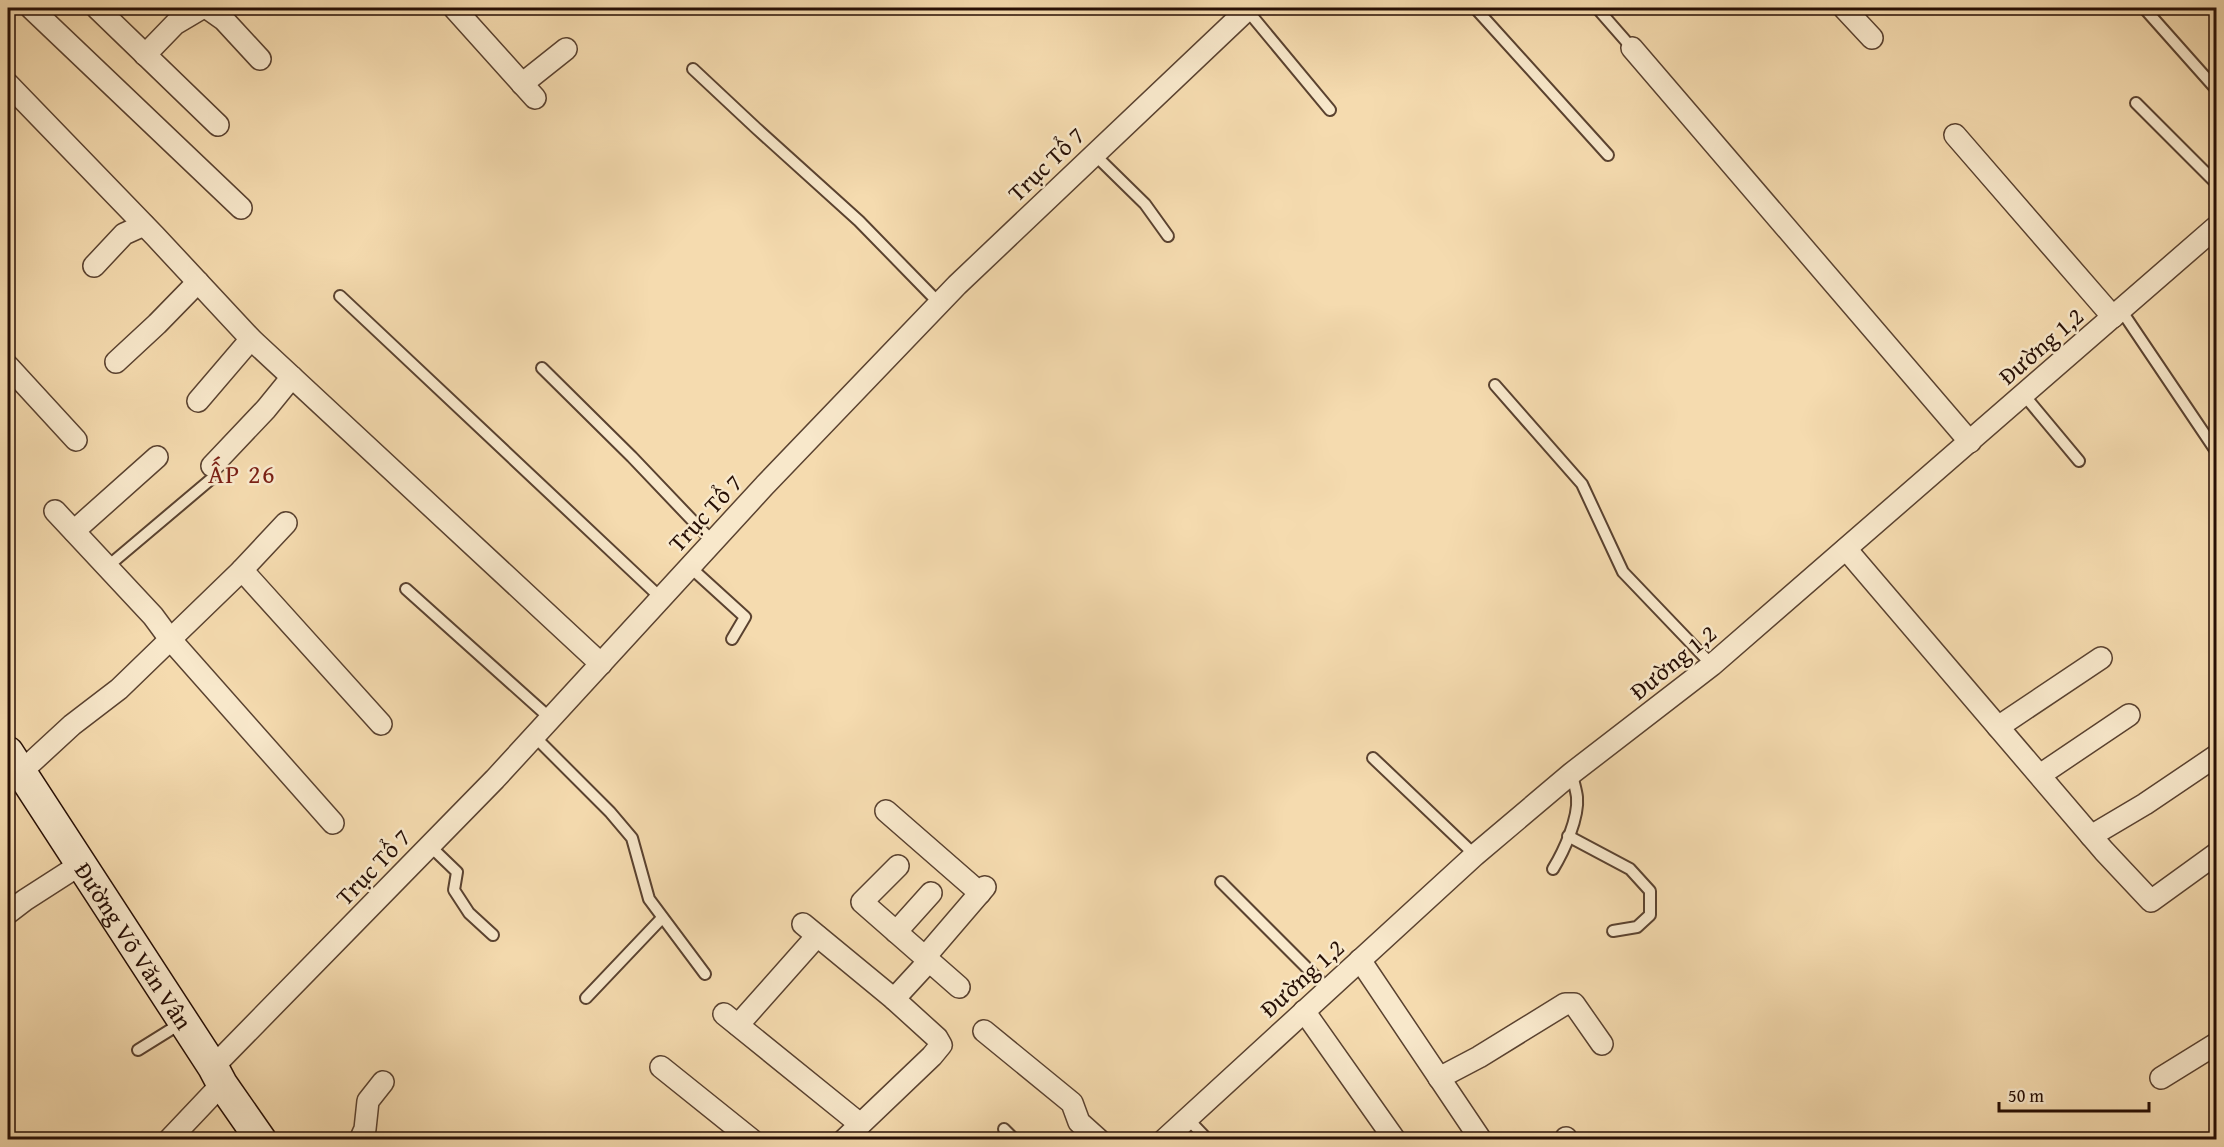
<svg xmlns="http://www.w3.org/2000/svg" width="2224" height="1147" font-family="'Gentium Book Plus',serif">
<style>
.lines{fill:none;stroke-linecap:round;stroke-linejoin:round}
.lane-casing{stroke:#5a4230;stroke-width:14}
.street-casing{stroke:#5a4230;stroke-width:24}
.secondary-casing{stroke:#270f05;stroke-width:33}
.lane{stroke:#f8e8cb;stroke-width:10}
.street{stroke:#f8e8cb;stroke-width:21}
.secondary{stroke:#f8e8cb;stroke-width:30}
.labels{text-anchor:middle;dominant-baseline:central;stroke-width:5;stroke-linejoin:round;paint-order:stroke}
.street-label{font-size:24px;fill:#270f05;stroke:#f8e8cb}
.neighbourhood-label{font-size:26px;letter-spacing:1.5px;fill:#7a1f14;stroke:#f8e8cb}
</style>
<rect width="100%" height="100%" fill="#f5dbaf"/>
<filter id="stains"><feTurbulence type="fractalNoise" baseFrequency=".00333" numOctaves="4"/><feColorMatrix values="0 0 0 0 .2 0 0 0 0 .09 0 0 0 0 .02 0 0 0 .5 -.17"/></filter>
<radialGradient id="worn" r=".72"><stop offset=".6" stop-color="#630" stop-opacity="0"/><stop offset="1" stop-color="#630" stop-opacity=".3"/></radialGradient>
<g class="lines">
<defs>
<g id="lane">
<polyline points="1475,8 1608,155"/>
<polyline points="1597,8 1632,48"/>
<polyline points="2144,8 2216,89"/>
<polyline points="1247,10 1330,110"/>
<polyline points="693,69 756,128 859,221 939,303"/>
<polyline points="2136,103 2216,183"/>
<polyline points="1094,154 1145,204 1168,236"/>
<polyline points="340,296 661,598"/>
<polyline points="2121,310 2216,451"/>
<polyline points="542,368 632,457 713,542"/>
<polyline points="1495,385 1582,484 1623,572 1712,665"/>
<polyline points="2024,395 2079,461"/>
<polyline points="107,567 210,480"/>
<polyline points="690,567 745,617 732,639"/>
<polyline points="406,589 551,719"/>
<polyline points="534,736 610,812 632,838 649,899 705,974"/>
<polyline points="1373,758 1475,855"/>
<polyline points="1568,836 1630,869 1650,891 1650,915 1637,927 1613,931"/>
<polyline points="430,846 457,872 454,890 469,913 493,935"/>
<path d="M1553,869C1564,851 1579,818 1577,797C1576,789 1573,781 1572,773"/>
<polyline points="1221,882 1328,989"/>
<polyline points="586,998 662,918"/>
<polyline points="138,1050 183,1022"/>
<polyline points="1187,1118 1208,1140"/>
<polyline points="1004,1129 1015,1140"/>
<polyline points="637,1140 637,1139"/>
</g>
<g id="street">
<polyline points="31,8 241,208"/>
<polyline points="97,8 218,125"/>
<polyline points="207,8 224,20 260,59"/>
<polyline points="454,8 535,98"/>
<polyline points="1844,8 1872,38"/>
<polyline points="1632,48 1970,442"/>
<polyline points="145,55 175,24 202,8"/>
<polyline points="8,84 155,236 251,339 601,664"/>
<polyline points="522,84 566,49"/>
<polyline points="1955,135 2113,317"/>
<polyline points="94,266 124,234 144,225"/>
<polyline points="116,362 157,324 198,282"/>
<polyline points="8,366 76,440"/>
<polyline points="198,401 251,339"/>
<polyline points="212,466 266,409 292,377"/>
<polyline points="55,511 153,616 170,639 333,823"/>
<polyline points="74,531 157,457"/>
<polyline points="1846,549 2104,851 2151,901 2216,854"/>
<polyline points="242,570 286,523"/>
<polyline points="1998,727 2101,658"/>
<polyline points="21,772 72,725 119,689 242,570 381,724"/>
<polyline points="2040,775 2129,715"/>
<polyline points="886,811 980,893"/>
<polyline points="2091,836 2145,804 2216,756"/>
<polyline points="898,866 862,902 959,987"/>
<polyline points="8,913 25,900 81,864"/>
<polyline points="803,924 894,999 937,1038 941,1045 932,1056 844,1140"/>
<polyline points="896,932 931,893"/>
<polyline points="925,957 985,887"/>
<polyline points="1360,960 1481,1140"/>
<polyline points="894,999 929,961"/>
<polyline points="1304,1011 1395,1140"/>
<polyline points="724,1014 860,1124"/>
<polyline points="738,1025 817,936"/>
<polyline points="984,1031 1072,1103 1079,1122 1099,1140"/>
<polyline points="213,1067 495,779 765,485 957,285 1249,8"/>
<polyline points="661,1067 752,1140"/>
<polyline points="1439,1078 1479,1057 1565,1004 1574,1004 1602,1044"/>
<polyline points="2161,1078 2216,1044"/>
<polyline points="169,1140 222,1084"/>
<polyline points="360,1140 365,1129 368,1101 383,1082"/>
<polyline points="1164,1140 1475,855 1572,773 1712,665 2216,227"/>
<polyline points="1565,1140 1566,1138"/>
</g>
<g id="secondary">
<path id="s1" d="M8,752L213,1067L222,1084L261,1140"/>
</g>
</defs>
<use href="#lane" class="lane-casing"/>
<use href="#street" class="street-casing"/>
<use href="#secondary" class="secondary-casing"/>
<use href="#lane" class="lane"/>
<use href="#street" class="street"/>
<use href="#secondary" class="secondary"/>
</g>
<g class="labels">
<g class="street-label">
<text transform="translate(1046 164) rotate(-44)">Trục Tổ 7</text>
<text transform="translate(2041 346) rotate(-41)">Đường 1,2</text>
<text transform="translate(705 513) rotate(-47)">Trục Tổ 7</text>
<text transform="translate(1673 662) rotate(-39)">Đường 1,2</text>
<text transform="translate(373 867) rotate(-46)">Trục Tổ 7</text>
<text stroke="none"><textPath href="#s1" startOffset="231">Đường Võ Văn Vân</textPath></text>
<text transform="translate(1302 978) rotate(-42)">Đường 1,2</text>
</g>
<g class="neighbourhood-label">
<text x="242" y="473">ẤP 26</text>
</g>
</g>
<rect width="2224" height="1147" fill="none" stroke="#f5dbaf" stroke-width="30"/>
<rect x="9" y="9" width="2206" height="1129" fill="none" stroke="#270f05" stroke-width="3"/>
<rect x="15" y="15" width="2194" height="1117" fill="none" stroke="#270f05" stroke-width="1.5"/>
<path d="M1999 1102v9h150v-9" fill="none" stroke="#270f05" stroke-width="3"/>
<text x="2008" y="1102" font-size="18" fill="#270f05" stroke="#f8e8cb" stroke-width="4.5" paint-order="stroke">50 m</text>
<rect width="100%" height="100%" filter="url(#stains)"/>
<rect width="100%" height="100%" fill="url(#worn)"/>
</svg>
